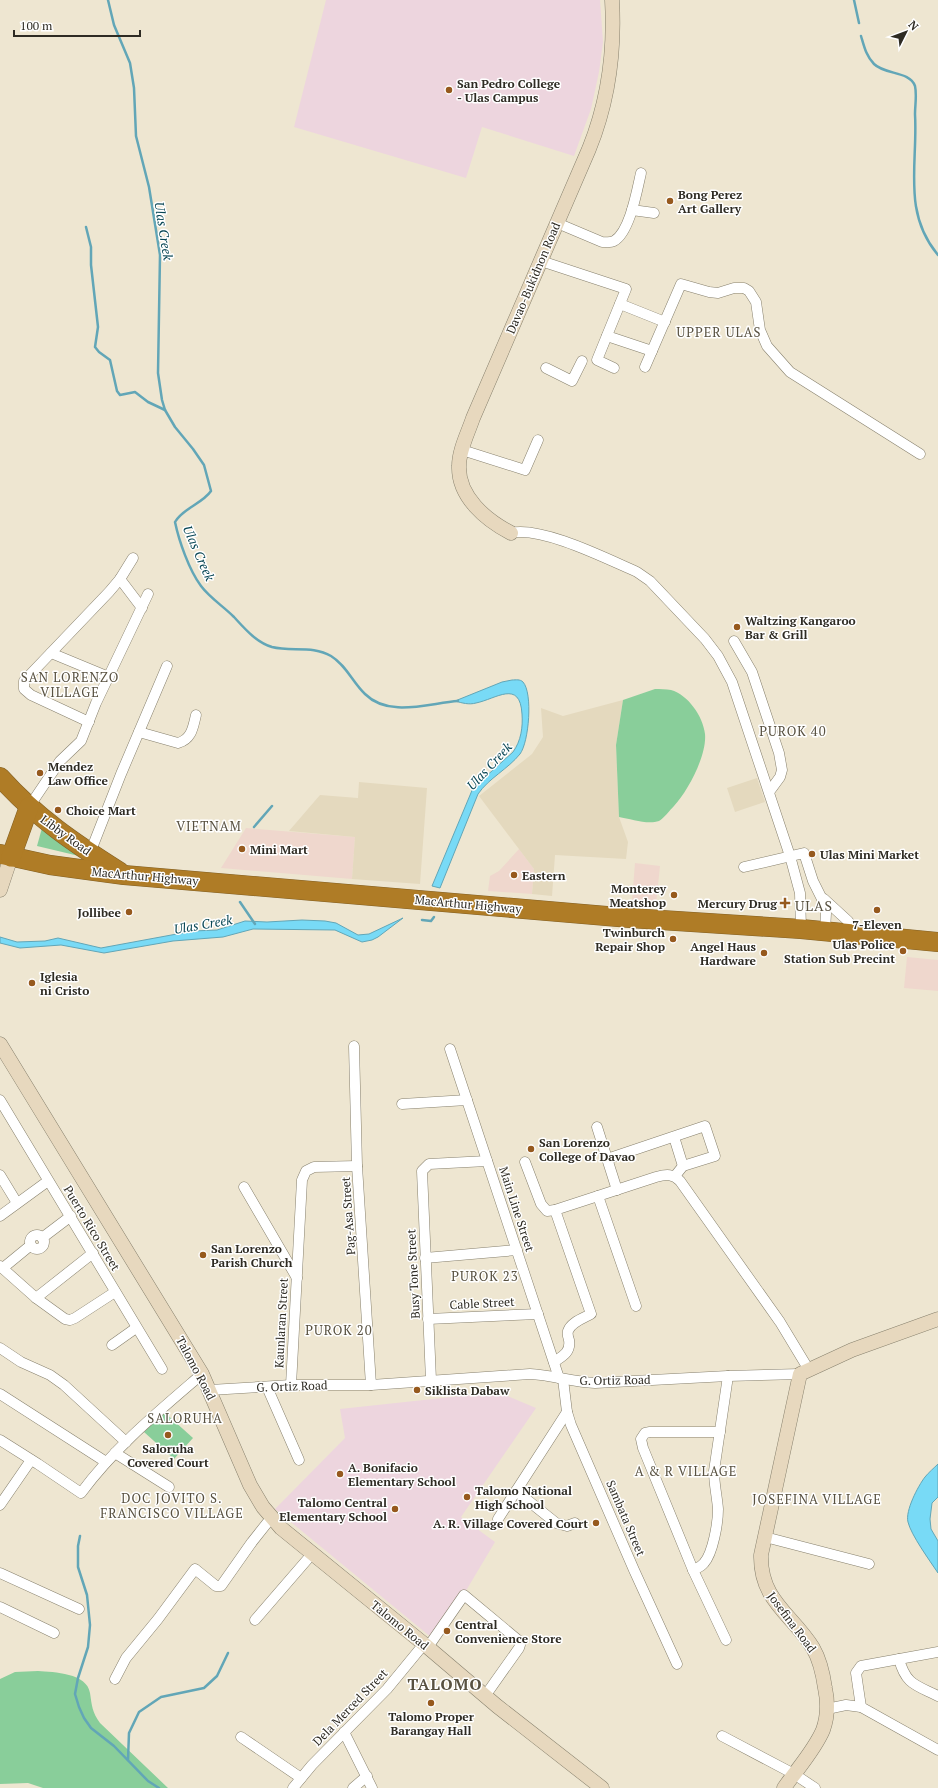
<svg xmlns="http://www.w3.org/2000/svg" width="938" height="1788" font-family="'PT Serif',serif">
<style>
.commercial{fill:#efd7cd}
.built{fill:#e4d9be}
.education{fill:#edd5de}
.green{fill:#89ce9a}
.water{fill:#78daf6;stroke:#62a6b7}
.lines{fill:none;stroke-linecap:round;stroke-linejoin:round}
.stream{stroke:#62a6b7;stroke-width:2.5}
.street-casing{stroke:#87806d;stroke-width:11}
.secondary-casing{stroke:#87806d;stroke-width:15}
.highway-casing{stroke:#826025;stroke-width:20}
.street{stroke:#fff;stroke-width:10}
.secondary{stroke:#e7d8be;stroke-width:14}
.highway{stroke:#af7c26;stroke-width:19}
.poi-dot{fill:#96591d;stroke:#fff;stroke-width:1.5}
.labels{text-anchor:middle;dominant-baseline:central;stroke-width:3;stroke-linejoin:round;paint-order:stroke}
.poi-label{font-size:12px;font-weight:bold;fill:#2e2b23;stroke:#fff;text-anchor:start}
.street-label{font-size:12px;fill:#2e2b23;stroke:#fff}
.water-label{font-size:13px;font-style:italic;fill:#094755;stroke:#fff}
.neighbourhood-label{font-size:13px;letter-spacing:1px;fill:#585140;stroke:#fff}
.quarter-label{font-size:14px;letter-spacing:1px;fill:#585140;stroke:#fff}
.district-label{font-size:16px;font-weight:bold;letter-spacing:1px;fill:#585140;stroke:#fff}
</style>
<rect width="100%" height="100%" fill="#eee6d1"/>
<g class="commercial">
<polygon points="246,828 355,837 352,879 221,868"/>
<polygon points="519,849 534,869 532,894 488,891 490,876 499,871"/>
<polygon points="635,863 660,866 656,904 632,901"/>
<polygon points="907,957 938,960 938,991 904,988"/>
</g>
<g class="built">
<polygon points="623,700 616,745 619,817 628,842 626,859 555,855 552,896 532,894 534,869 479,796 532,754 543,737 541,708 563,716"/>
<polygon points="757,778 765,802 735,812 727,788"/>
<polygon points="359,782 427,788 420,884 352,879 355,837 289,831 320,795 358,798"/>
</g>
<g class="education">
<polygon points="326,0 600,0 603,42 599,72 591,109 574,156 482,127 466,178 294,127"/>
<polygon points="498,1392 536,1408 461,1517 495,1542 464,1594 432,1638 275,1509 345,1438 340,1409"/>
</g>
<g class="green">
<path d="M655,689C660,689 666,689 671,690C688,695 703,716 705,734C707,755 688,791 674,806C670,810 664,818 659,821C648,825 631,819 619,817L616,745L623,700Z"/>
<polygon points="42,828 79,856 37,846"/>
<polygon points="163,1411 193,1438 174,1459 144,1432"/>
<path d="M38,1671C54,1672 87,1673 90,1693C92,1706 92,1712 100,1723L168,1788H43L28,1783L0,1784V1679L15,1672Z"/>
</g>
<g class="water">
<path d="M512,680C516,680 520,679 523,682C533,693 529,742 520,754C508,769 489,778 478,794L440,888L432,886L473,788L513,752C521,741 523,727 522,714C520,679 496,699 476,703C469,705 462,703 455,701L502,682Z"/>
<polygon points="403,918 378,937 372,940 362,942 335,930 253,929 223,937 173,941 104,953 61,945 20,948 0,943 0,937 17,942 45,941 58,938 101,948 193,931 217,930 245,921 267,922 302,920 325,921 336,923 358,935 369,934"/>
<path d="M938,1464V1497L932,1503L930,1519L931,1529L938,1541V1573C930,1561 911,1535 908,1522C905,1511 918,1486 925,1477C929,1472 934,1468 938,1464Z"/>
</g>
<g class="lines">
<g class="stream">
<path d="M108,0L114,25L130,63L134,88L136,136L149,187L160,255L158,373L162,400L165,410L175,427L193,449L204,465L211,491C202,504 183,508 175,522C179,541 189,570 201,586C210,598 223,606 234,617C245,629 256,642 272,647C291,652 313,645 331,656C346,665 353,683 365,694C389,718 429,703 458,701"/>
<polyline points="854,0 859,23"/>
<path d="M861,36C864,46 866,56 874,64C885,75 910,71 915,86C917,95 915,105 915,114C918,164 902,212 938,255"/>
<polyline points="86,227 91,247 91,265 98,327 95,347 99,352 110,360 117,391 120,395 135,392 148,402 165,410"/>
<polyline points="254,827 272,806"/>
<polyline points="240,902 255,924"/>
<polyline points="422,920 431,921 434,917"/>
<polyline points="80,1536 78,1546 78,1567 87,1595 90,1625 88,1647 78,1678 75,1694 79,1707 84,1718 91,1728 114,1746 148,1781 159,1788"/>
<polyline points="128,1760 129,1733 139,1712 161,1697 204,1688 217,1676 228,1653"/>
</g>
<defs>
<g id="street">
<polyline points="632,210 654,213"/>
<path d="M557,223L602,242C606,242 610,243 614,241C630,232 637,190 641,173"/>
<polyline points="541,261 626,289 597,360 614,368"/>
<polyline points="620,304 665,322"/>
<polyline points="607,336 652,351"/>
<polyline points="645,367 681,284 709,292 718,293 734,288 744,288 749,291 756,302 760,330 767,346 790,372 920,454"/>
<polyline points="546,368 572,381 582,361"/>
<polyline points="462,450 525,470 538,440"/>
<path d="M511,533C542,526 607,559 637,572L650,581L705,639L718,656L732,682L790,856L800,893L801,929"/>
<polyline points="120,579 142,608"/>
<polyline points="734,641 752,672 779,753 782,770 780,777 769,792"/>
<polyline points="51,653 109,677"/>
<polyline points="89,722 31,695 24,689 24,681 109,592 120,579 133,558"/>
<path d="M139,732L178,743C192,739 193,727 196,715"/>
<polyline points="29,807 60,761 81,741 96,703 148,594"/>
<polyline points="90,853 121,774 167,666"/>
<polyline points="744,867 804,853 813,881 824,903 826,913 825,931"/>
<polyline points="824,899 848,921 858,934"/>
<polyline points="354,1046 357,1166 371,1385"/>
<polyline points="450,1049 559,1378"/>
<polyline points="0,1100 162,1369"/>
<polyline points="402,1104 467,1100"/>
<polyline points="597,1127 617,1190"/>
<polyline points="674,1137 683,1166"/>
<polyline points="607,1159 705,1126 715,1156 683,1166 675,1176"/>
<path d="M525,1162L541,1204L547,1211L555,1210L656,1177C667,1174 673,1174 680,1181L780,1322L809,1370"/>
<polyline points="0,1175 17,1203"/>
<polyline points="244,1187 297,1278"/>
<polyline points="598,1196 636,1306"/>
<polyline points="0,1216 48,1181"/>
<circle cx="37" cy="1242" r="7"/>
<polyline points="42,1238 71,1216"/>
<polyline points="425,1258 517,1250"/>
<polyline points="0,1266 36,1298 65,1319 70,1320 75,1318 115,1292"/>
<polyline points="3,1268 31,1245"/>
<polyline points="36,1298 93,1253"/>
<polyline points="428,1319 538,1314"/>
<polyline points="112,1345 136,1328"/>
<polyline points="0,1348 21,1362 50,1375 64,1385 126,1442"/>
<path d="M554,1362C563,1356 571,1352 569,1340C568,1337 567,1334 568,1331C571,1322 584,1318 591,1314L555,1210"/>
<polyline points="563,1379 567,1412 571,1425 634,1570 677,1664"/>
<polyline points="431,1380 422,1171 429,1164 487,1161"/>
<polyline points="291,1385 302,1180 306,1171 314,1167 357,1166"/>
<polyline points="267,1387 299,1460"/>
<path d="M210,1390L291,1385H371L530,1374C552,1375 573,1382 595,1383L728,1376L800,1374"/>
<polyline points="0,1394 106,1462"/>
<polyline points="720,1432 650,1432 645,1433 641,1439 643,1448 693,1570 726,1640"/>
<path d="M0,1440L38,1464L81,1493C115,1447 159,1411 202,1374"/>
<polyline points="115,1453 169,1487"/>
<polyline points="516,1491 556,1523 567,1526 575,1523"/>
<polyline points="0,1505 31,1460"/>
<polyline points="498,1519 567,1412"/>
<polyline points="765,1537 869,1564"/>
<path d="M693,1570C697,1568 701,1567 704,1563C713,1553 718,1523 718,1509C717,1496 714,1484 714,1471L728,1376"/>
<polyline points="0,1573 79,1609"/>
<polyline points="0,1607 54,1633"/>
<polyline points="255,1620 312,1554"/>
<polyline points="428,1647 464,1595 518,1640 520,1645 519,1648 485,1696"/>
<path d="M899,1659C906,1685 916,1685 938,1696"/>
<polyline points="115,1679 126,1658 158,1619 195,1569 216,1586 221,1586 252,1542 271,1518"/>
<polyline points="861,1707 856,1673 861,1666 938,1652"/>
<polyline points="827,1709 846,1705 861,1707 938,1750"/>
<polyline points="344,1732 372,1788"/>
<polyline points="722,1736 794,1774 815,1788"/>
<polyline points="241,1737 301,1778"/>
<polyline points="293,1788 312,1765 387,1689 424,1644"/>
<polyline points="353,1788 367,1776"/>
</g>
<g id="secondary">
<path d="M511,533C486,520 458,497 459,466C459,450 468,433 473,418L589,149C608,102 615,51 612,0"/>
<polyline points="0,890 11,857"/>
<polyline points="0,1044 202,1374 250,1485 263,1507 281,1528 424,1644 497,1706 602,1788"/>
<path d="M784,1788C797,1769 814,1751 823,1730C828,1716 828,1702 825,1688C823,1674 820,1660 813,1648C792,1614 760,1601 761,1555L800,1374L852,1350L938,1319"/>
</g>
<g id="highway">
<path d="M0,777C37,818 74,843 120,872"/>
<polyline points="0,854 50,865 124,875 630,918 801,929 938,942"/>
<polyline points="11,857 29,807"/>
</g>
</defs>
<use href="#street" class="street-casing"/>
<use href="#secondary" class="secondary-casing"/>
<use href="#highway" class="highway-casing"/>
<use href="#street" class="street"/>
<use href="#secondary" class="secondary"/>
<use href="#highway" class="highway"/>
</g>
<g class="poi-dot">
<circle cx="449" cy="90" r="4"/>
<circle cx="670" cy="201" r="4"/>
<circle cx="737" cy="627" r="4"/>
<circle cx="40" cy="773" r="4"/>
<circle cx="58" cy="810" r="4"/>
<circle cx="242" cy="849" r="4"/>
<circle cx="812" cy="854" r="4"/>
<circle cx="514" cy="875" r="4"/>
<circle cx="674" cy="895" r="4"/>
<path d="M783 897h4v4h4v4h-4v4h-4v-4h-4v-4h4z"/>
<circle cx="877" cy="910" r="4"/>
<circle cx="129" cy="912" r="4"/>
<circle cx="673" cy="939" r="4"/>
<circle cx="903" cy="951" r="4"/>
<circle cx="764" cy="953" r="4"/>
<circle cx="32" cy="983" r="4"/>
<circle cx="531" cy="1149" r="4"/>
<circle cx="203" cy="1255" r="4"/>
<circle cx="417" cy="1390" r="4"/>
<circle cx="168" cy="1435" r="4"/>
<circle cx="340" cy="1474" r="4"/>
<circle cx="467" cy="1497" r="4"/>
<circle cx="395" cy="1509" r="4"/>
<circle cx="596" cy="1523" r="4"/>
<circle cx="447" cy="1631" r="4"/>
<circle cx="431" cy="1703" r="4"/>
</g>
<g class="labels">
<g class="poi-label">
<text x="457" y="83">San Pedro College<tspan x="457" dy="14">- Ulas Campus</tspan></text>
<text x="678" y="194">Bong Perez<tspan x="678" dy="14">Art Gallery</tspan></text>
<text x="745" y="620">Waltzing Kangaroo<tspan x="745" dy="14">Bar &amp; Grill</tspan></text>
<text x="48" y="766">Mendez<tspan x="48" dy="14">Law Office</tspan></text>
<text x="66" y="810">Choice Mart</text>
<text x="250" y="849">Mini Mart</text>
<text x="820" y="854">Ulas Mini Market</text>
<text x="522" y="875">Eastern</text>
<text x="666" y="888" text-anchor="end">Monterey<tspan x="666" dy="14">Meatshop</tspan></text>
<text x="777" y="903" text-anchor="end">Mercury Drug</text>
<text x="121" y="912" text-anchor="end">Jollibee</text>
<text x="877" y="924" text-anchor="middle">7-Eleven</text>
<text x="665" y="932" text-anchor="end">Twinburch<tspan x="665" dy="14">Repair Shop</tspan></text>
<text x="895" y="944" text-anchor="end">Ulas Police<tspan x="895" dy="14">Station Sub Precint</tspan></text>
<text x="756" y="946" text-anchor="end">Angel Haus<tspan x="756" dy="14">Hardware</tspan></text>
<text x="40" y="976">Iglesia<tspan x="40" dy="14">ni Cristo</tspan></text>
<text x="539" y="1142">San Lorenzo<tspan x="539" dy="14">College of Davao</tspan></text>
<text x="211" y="1248">San Lorenzo<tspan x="211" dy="14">Parish Church</tspan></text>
<text x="425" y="1390">Siklista Dabaw</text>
<text x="168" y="1448" text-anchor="middle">Saloruha<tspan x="168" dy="14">Covered Court</tspan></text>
<text x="348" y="1467">A. Bonifacio<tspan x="348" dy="14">Elementary School</tspan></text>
<text x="475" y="1490">Talomo National<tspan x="475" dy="14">High School</tspan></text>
<text x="387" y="1502" text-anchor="end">Talomo Central<tspan x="387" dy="14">Elementary School</tspan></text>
<text x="588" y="1523" text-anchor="end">A. R. Village Covered Court</text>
<text x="455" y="1624">Central<tspan x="455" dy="14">Convenience Store</tspan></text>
<text x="431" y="1716" text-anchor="middle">Talomo Proper<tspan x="431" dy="14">Barangay Hall</tspan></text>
</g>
<g class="street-label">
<text transform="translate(533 278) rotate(-67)">Davao-Bukidnon Road</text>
<text transform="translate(66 835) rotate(36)">Libby Road</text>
<text transform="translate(145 876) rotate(5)">MacArthur Highway</text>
<text transform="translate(468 904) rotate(5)">MacArthur Highway</text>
<text transform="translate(517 1209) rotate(72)">Main Line Street</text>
<text transform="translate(348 1216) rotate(-94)">Pag-Asa Street</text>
<text transform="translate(92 1228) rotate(59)">Puerto Rico Street</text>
<text transform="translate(413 1274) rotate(-93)">Busy Tone Street</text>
<text transform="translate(482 1303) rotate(-3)">Cable Street</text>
<text transform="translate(281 1323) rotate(-87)">Kaunlaran Street</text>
<text transform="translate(196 1368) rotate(62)">Talomo Road</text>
<text transform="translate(615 1380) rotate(-1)">G. Ortiz Road</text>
<text transform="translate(292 1386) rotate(-2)">G. Ortiz Road</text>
<text transform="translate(626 1518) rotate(67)">Sambata Street</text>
<text transform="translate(792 1622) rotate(53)">Josefina Road</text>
<text transform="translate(400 1625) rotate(39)">Talomo Road</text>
<text transform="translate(350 1707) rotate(-46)">Dela Merced Street</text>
</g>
<g class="water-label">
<text transform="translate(164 231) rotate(81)">Ulas Creek</text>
<text transform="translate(199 553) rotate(66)">Ulas Creek</text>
<text transform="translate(489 766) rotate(-47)">Ulas Creek</text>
<text transform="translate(203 924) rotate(-10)">Ulas Creek</text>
</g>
<g class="neighbourhood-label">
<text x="719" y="332">UPPER ULAS</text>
<text x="70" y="677">SAN LORENZO<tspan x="70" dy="15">VILLAGE</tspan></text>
<text x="793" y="731">PUROK 40</text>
<text x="209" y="826">VIETNAM</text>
<text x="485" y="1276">PUROK 23</text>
<text x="339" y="1330">PUROK 20</text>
<text x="185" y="1418">SALORUHA</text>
<text x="686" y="1471">A &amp; R VILLAGE</text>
<text x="172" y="1498">DOC JOVITO S.<tspan x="172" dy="15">FRANCISCO VILLAGE</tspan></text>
<text x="817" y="1499">JOSEFINA VILLAGE</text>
</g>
<g class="quarter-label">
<text x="814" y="905">ULAS</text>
</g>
<g class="district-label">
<text x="445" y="1684">TALOMO</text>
</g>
</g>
<g transform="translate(906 32) rotate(48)" stroke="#ffffff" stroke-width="3" paint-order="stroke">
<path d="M0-3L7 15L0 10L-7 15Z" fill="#2e2b23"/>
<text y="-6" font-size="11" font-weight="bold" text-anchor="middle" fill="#2e2b23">N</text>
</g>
<path d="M14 30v6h126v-6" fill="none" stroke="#2e2b23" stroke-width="2"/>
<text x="20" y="30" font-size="12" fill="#2e2b23" stroke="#ffffff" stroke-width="3" paint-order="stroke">100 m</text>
</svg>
